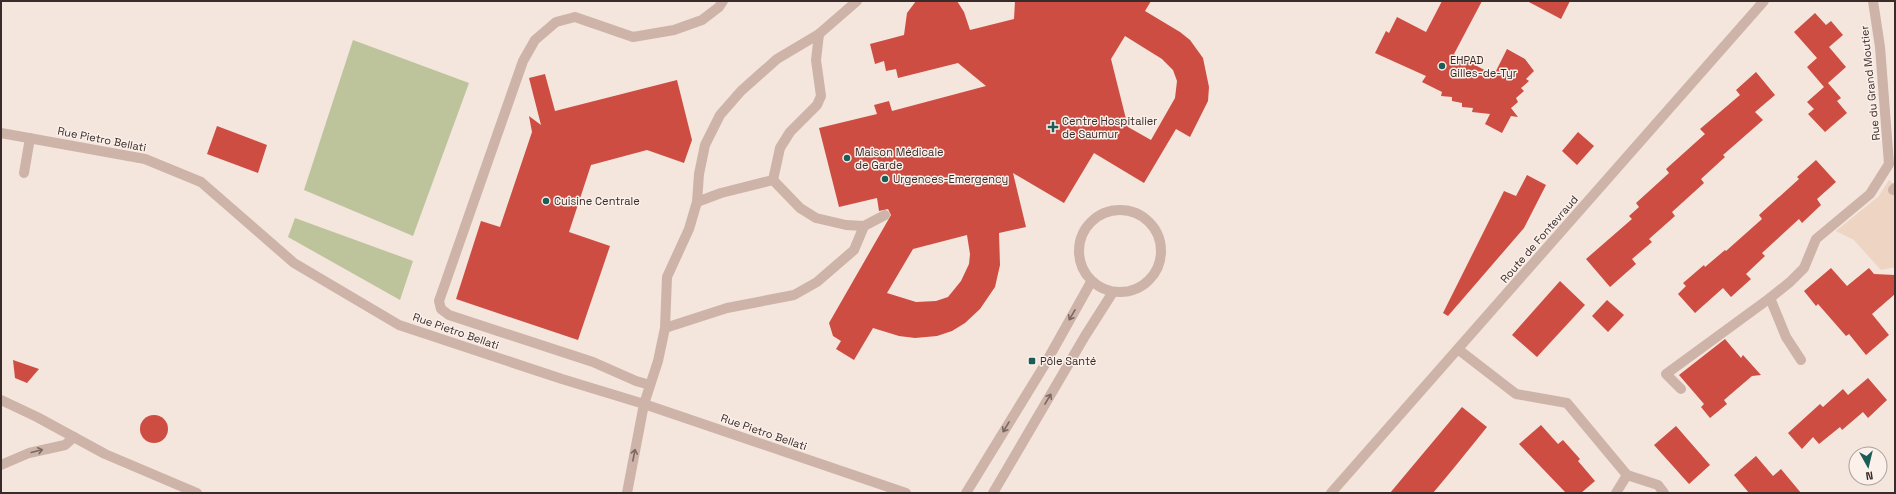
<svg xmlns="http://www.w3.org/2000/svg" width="1896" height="494" font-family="'Space Grotesk',sans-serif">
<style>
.green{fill:#bdc49c}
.plaza{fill:#edd4c3}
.building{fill:#cd4d42;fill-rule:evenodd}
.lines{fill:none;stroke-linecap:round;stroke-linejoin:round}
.minor{stroke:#cdb3a8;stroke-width:10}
.oneway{stroke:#7c6862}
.poi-dot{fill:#1b5e58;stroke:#fbf0ea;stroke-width:1.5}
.labels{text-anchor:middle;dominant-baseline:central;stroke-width:3;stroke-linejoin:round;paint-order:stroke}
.poi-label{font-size:11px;fill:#392b29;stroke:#fbf0ea;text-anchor:start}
.street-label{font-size:11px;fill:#392b29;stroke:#fbf0ea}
</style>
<rect width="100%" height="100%" fill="#f4e5dd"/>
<g class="green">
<polygon points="353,40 469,83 413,236 304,190"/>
<polygon points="295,218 413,261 400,300 288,237"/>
</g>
<polygon class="plaza" points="1889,180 1895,185 1895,267 1881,270 1854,240 1836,231 1879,196"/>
<g class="building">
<path d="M916,1H957L964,12L970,30L1014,19L1015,1H1151L1145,11L1180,32L1190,40L1203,58L1209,87L1208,101L1190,137L1176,129L1144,183L1094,153L1064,203L1013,173L1026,227L999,233L1000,265L995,287L980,309L965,323L952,331L937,336L915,338L899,336L873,328L854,360L836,349L841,341L833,336L829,323L891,215L888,209L879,211L877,198L839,207L819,128L877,114L874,105L889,101L892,111L986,86L958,63L898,78L896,69L886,71L884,61L875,64L870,44L904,35L907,13ZM1125,36L1162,59L1173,70L1177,81L1175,98L1151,140L1128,127L1111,59ZM967,235L970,254L969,264L961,281L948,297L936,301L916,302L887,293L913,249Z"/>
<polygon points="1442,1 1482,1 1454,54 1494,75 1507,49 1525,59 1534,71 1526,79 1529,81 1521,88 1524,91 1516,98 1518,102 1511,108 1518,117 1511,116 1502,133 1485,124 1490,114 1472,112 1473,108 1462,107 1462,103 1452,101 1452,97 1441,96 1442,92 1422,82 1426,76 1375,53 1386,31 1389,33 1397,17 1426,32"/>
<polygon points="1527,1 1570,1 1561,19"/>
<polygon points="1815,13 1826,25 1831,21 1843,35 1829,47 1846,67 1828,83 1841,98 1837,101 1847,113 1825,132 1808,114 1814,109 1807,102 1824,87 1807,67 1817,58 1794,32"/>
<polygon points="1756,72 1775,95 1755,112 1763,120 1723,155 1725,157 1701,179 1704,183 1672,212 1675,216 1649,239 1652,242 1632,259 1636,264 1610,287 1586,259 1632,219 1629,216 1639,207 1636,203 1669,173 1666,169 1705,134 1700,129 1740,95 1736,90"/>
<polygon points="545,74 555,111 677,80 692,140 684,163 647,150 591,165 569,232 610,246 578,340 456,299 481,221 500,227 532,132 529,116 541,125 529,78"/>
<polygon points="217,126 267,145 258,173 207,154"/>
<polygon points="1578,132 1594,146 1577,165 1562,151"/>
<polygon points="1816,160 1836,182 1817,199 1821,205 1802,223 1799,219 1762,253 1765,256 1746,274 1751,279 1731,297 1723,288 1695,313 1678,294 1686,286 1683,283 1704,265 1705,267 1725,250 1726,251 1762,219 1759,215 1799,179 1797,177"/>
<polygon points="1527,175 1546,185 1524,228 1448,316 1443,313 1504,191 1516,196"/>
<polygon points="1831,268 1847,286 1869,268 1874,274 1895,275 1895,294 1872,314 1889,335 1866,355 1849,334 1846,336 1818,304 1816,306 1804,291"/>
<polygon points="1560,281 1585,305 1537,357 1512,335"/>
<polygon points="1607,300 1624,315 1608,332 1592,316"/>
<polygon points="1725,339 1741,358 1743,355 1761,375 1752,376 1724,400 1727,404 1710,418 1701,407 1704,404 1679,375"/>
<polygon points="13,360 39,369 27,383 15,378"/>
<polygon points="1868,378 1887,400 1868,418 1863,412 1842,430 1840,427 1819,444 1813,437 1802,449 1788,433 1820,404 1823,407 1843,389 1848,395"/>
<polygon points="1462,407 1487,427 1453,469 1433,493 1390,493"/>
<circle cx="154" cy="429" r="14"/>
<polygon points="1541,425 1558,444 1563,440 1580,459 1578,461 1595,481 1581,493 1566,493 1519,444"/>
<polygon points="1676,426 1710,465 1689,484 1654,445"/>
<polygon points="1756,456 1773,476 1781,469 1801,493 1749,493 1734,475"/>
</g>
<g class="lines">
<g class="minor">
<polyline points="1,133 145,159 201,182 294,263 399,325 562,379 644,404 906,493"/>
<polyline points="24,173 30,138"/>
<polyline points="773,180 780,148 790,132 817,105 821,96 816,60 819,34"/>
<polyline points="1893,190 1895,188"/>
<polyline points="697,202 721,193 773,180 800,208 816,218 846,225 864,226 885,215"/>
<circle cx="1120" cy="251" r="41"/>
<polyline points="665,328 727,308 794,295 817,282 854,250 864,226"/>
<polyline points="1459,350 1516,394 1567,403 1627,475 1658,485 1664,493"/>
<polyline points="1801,360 1786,337 1770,298 1790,282 1804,268 1816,239 1870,194 1889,164 1880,47 1873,1"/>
<polyline points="650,385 636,381 593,362 449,315 441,309 439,301 523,61 535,40 556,22 575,17 633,37 674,30 702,20 719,7 723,1"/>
<polyline points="1681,389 1666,374 1770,298"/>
<polyline points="1,400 37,417 105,454 197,493"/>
<polyline points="1,465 29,453 65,445 74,437"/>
<polyline points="627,493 644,404 658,361 665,328 667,277 689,229 697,202 699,174 705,145 720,115 741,91 777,59 819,34 857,1"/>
<polyline points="966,493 1044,366 1091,282"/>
<polyline points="993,493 1085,336 1113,292"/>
<polyline points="1331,493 1764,1"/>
<polyline points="1616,493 1627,475"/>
</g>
</g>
<defs><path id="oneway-shaft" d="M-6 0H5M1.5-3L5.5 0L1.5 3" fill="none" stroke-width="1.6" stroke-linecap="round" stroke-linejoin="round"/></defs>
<g class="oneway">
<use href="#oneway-shaft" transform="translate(1072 315) rotate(120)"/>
<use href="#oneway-shaft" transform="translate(1048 399) rotate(-59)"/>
<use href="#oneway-shaft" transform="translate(1006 427) rotate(121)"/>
<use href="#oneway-shaft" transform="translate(37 451) rotate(-14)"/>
<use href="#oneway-shaft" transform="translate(634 455) rotate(-79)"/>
</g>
<g class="poi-dot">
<circle cx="1442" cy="66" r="4"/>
<path d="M1051 121h4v4h4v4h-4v4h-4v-4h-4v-4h4z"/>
<circle cx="847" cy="158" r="4"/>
<circle cx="885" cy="179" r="4"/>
<circle cx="546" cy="201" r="4"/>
<rect x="1028" y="357" width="8" height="8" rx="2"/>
</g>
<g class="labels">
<g class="poi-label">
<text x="1450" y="60">EHPAD<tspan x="1450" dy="13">Gilles-de-Tyr</tspan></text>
<text x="1062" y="121">Centre Hospitalier<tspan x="1062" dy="13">de Saumur</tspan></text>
<text x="855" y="152">Maison Médicale<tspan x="855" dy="13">de Garde</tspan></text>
<text x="893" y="179">Urgences-Emergency</text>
<text x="554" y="201">Cuisine Centrale</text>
<text x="1040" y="361">Pôle Santé</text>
</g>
<g class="street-label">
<text transform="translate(1870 83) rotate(-96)">Rue du Grand Moutier</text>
<text transform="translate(102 139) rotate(11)">Rue Pietro Bellati</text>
<text transform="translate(1539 239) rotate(-49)">Route de Fontevraud</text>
<text transform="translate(456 331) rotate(19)">Rue Pietro Bellati</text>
<text transform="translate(764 432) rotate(19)">Rue Pietro Bellati</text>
</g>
</g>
<rect width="1896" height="494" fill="none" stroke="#392b29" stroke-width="4"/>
<g transform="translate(1868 466) rotate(172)"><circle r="19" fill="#fbf0ea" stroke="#ada19d"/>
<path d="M0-3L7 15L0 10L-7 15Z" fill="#1b5e58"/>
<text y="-6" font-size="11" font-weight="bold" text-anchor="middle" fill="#392b29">N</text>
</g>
</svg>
